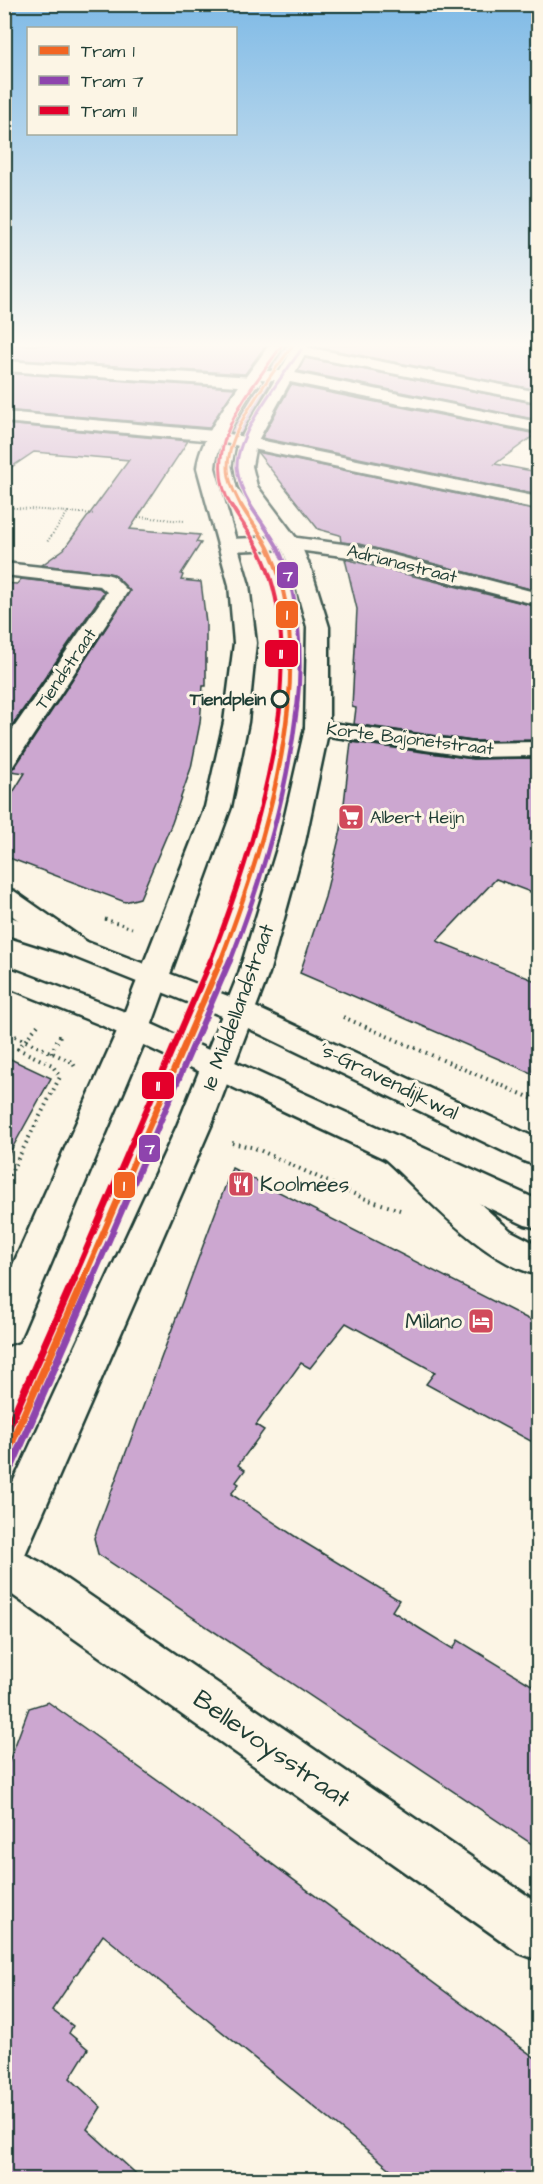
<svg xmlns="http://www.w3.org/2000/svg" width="543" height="2184" font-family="'Architects Daughter',sans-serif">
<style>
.building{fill:#cca7d0;stroke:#1f3d34;stroke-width:1.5}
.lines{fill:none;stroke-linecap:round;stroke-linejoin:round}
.street-casing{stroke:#1f3d34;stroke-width:5}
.secondary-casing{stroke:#1f3d34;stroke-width:5}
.primary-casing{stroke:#1f3d34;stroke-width:5}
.path-far3{stroke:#1f3d34;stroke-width:2;stroke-dasharray:1 2;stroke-linecap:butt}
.path-far2{stroke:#1f3d34;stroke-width:3;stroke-dasharray:1.5 4;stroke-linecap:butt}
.path-far1{stroke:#1f3d34;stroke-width:4;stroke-dasharray:1.5 4.5;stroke-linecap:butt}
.path{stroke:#1f3d34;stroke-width:4.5;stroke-dasharray:2 6;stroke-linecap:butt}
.street{fill:#fcf5e5;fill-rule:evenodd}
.secondary{fill:#fcf5e5;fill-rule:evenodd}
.primary{fill:#fcf5e5;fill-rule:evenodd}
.tram-1-far4-casing{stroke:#fcf5e5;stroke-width:5}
.tram-1-far3-casing{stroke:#fcf5e5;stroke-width:7}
.tram-1-far2-casing{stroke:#fcf5e5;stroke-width:8}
.tram-1-far1-casing{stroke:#fcf5e5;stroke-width:10}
.tram-1-casing{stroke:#fcf5e5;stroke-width:12}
.tram-2-far4-casing{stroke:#fcf5e5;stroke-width:5}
.tram-2-far3-casing{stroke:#fcf5e5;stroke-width:7}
.tram-2-far2-casing{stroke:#fcf5e5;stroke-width:8}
.tram-2-far1-casing{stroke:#fcf5e5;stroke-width:10}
.tram-2-casing{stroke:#fcf5e5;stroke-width:12}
.tram-3-far4-casing{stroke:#fcf5e5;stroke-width:5}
.tram-3-far3-casing{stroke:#fcf5e5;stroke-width:7}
.tram-3-far2-casing{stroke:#fcf5e5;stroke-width:8}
.tram-3-far1-casing{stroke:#fcf5e5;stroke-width:10}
.tram-3-casing{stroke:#fcf5e5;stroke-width:12}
.tram-1-far4{stroke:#f26522;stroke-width:3}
.tram-1-far3{stroke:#f26522;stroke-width:4}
.tram-1-far2{stroke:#f26522;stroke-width:4.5}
.tram-1-far1{stroke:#f26522;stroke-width:6}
.tram-1{stroke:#f26522;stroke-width:8}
.tram-2-far4{stroke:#8e44ad;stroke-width:3}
.tram-2-far3{stroke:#8e44ad;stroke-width:4}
.tram-2-far2{stroke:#8e44ad;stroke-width:4.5}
.tram-2-far1{stroke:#8e44ad;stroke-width:6}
.tram-2{stroke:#8e44ad;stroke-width:8}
.tram-3-far4{stroke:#e4002b;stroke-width:3}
.tram-3-far3{stroke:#e4002b;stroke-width:4}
.tram-3-far2{stroke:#e4002b;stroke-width:4.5}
.tram-3-far1{stroke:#e4002b;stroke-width:6}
.tram-3{stroke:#e4002b;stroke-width:8}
.stop-dot{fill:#fcf5e5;stroke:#1f3d34;stroke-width:3}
.labels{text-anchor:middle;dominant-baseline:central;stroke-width:6;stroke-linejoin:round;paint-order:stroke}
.far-street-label{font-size:18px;fill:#1f3d34;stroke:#fcf5e5}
.far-stop-label{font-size:18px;font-weight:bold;fill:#1f3d34;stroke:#fcf5e5;text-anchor:end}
.far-poi-label{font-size:18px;fill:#1f3d34;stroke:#fcf5e5;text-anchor:start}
.street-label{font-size:21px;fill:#1f3d34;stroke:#fcf5e5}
.poi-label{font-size:21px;fill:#1f3d34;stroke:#fcf5e5;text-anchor:start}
.near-street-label{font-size:26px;fill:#1f3d34;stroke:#fcf5e5}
.line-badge{stroke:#fcf5e5;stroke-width:2}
.badge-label{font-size:16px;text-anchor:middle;font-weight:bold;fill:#fff}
</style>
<rect width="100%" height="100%" fill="#fcf5e5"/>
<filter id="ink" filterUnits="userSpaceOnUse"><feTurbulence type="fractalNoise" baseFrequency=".0167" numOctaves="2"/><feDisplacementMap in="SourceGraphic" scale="12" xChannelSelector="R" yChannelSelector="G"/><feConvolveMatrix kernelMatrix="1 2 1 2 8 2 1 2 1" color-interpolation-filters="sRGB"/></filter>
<g filter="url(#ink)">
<g class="building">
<polygon points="4,345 266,345 245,374 4,359"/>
<polygon points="286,345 292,345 279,369 270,369"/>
<polygon points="312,345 538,345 538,390 312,346"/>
<polygon points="305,358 538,404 538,420 298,371"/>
<polygon points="4,373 235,388 209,428 4,410"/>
<polygon points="264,382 271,382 241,434 230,432 256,390 262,386"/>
<polygon points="291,385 536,434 495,464 538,472 538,495 262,438"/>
<polygon points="4,424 188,441 130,529 200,535 196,542 201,543 181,574 183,575 181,580 201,582 206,623 206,686 203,686 200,723 191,768 172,823 140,898 125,902 4,856 4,807 25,773 4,770 15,767 130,591 114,574 42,565 64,549 129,460 34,452 4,472"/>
<polygon points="257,452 538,511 538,591 359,544 341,542 340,535 318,529"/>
<polygon points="345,559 538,607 538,740 473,741 354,724 356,708 352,707 357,609"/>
<polygon points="21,579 99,588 104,592 4,737 4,583 17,584"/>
<polygon points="351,742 473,759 538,758 538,895 496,879 437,941 538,982 538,1076 300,973 325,897 341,830"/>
<polygon points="4,1056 51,1078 4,1163"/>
<polygon points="232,1168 538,1324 538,1445 426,1384 435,1372 346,1323 310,1368 301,1363 256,1425 264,1430 238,1465 245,1470 236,1482 239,1484 231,1494 302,1541 399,1600 392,1611 422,1630 453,1649 458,1640 538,1689 538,1848 98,1554 94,1538"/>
<polygon points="48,1702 211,1819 538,2060 538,2180 404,2180 103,1935 52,2010 73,2026 69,2033 88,2049 70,2078 101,2107 87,2129 143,2180 4,2180 4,1775 29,1708"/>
</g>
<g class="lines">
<defs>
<g id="street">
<polygon points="300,346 538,392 538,402 295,354 292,351 295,348"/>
<polygon points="4,361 253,377 251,374 253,371 285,371 538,422 538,432 285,381 260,379 262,382 260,385 254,387 4,371"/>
<polygon points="4,412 215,431 538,497 538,509 215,441 4,422"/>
<polygon points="290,537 358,546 538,593 538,605 357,558 290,549 228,551 221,549 218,545 221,541 228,539"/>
<polygon points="4,563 106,574 113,576 128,591 13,766 4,768 4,742 107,592 100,586 4,575"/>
<polygon points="317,721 473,743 538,742 538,756 473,757 308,733 305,728 308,723"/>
<path d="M397,1138L409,1141L511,1231L538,1245V1275C481,1261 428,1198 385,1159L380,1150L385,1141Z"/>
<polygon points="4,1544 44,1564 538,1903 538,1960 519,1953 4,1589"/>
</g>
<g id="secondary">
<path d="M269,345H284C263,377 218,431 215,468L249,585L256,643L248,722L231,807L150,1029L23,1330L18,1341L4,1346V1285L118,1029L205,807L224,722L234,643L229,585L197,468C201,430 247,377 269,345Z"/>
<polygon points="295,345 310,345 256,444 252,466 257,486 300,543 312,572 329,627 329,728 305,842 269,973 211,1126 20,1566 4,1572 4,1502 177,1126 239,973 279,842 305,728 307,627 292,572 280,544 239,487 234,466 238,444"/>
<polygon points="4,889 14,891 87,942 92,948 87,954 77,957 67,954 4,910"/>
</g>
<g id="primary">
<polygon points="4,915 87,942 249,1004 538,1139 538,1165 526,1162 227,1018 67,954 4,934"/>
<polygon points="4,966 123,1011 538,1200 538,1228 525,1225 101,1025 4,986"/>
</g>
</defs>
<use href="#street" class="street-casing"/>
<use href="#secondary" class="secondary-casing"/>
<use href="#primary" class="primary-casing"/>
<g class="path-far3">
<polyline points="4,507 68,512 47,542"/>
<polyline points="68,512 95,514"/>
<polyline points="138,517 185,521"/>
</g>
<polyline class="path-far2" points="105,919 132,928"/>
<g class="path-far1">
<polyline points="343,1017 538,1101"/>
<polyline points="4,1031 72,1062 75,1067"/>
<polyline points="51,1053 61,1034"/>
<polyline points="232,1143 255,1148 363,1198 400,1210"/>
<polyline points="4,1186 60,1077 52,1065 18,1049 38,1025"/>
</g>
<polyline class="path" points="4,1648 12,1626"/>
<use href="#street" class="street"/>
<use href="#secondary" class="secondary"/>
<use href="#primary" class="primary"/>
<defs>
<path id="tram-1-far4" d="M241,506C235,494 228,481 228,467C228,428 271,376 293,345"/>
<path id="tram-1-far3" d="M241,505C250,521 263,535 270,552C292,600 293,656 288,708"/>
<path id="tram-1-far2" d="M220,962C252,879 279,795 288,707"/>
<polyline id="tram-1-far1" points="83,1280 221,960"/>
<polyline id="tram-1" points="4,1460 84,1279"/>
<path id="tram-2-far4" d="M251,506C244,494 238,482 237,467C236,434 282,377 301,350"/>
<path id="tram-2-far3" d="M250,505C259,519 270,533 278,548C300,597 303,656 297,708"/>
<path id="tram-2-far2" d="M230,962C262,880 287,795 297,707"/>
<polyline id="tram-2-far1" points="92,1280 230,960"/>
<polyline id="tram-2" points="12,1465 93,1279"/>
<path id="tram-3-far4" d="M231,506C198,447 250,392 282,345"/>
<path id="tram-3-far3" d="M231,505C240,521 252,536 260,552C284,600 284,657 279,708"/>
<path id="tram-3-far2" d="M210,962C242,879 269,795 280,707"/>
<polyline id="tram-3-far1" points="73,1280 211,960"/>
<polyline id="tram-3" points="4,1437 74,1279"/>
</defs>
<use href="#tram-1-far4" class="tram-1-far4-casing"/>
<use href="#tram-1-far3" class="tram-1-far3-casing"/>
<use href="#tram-1-far2" class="tram-1-far2-casing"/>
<use href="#tram-1-far1" class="tram-1-far1-casing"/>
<use href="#tram-1" class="tram-1-casing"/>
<use href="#tram-2-far4" class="tram-2-far4-casing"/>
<use href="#tram-2-far3" class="tram-2-far3-casing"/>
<use href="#tram-2-far2" class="tram-2-far2-casing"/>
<use href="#tram-2-far1" class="tram-2-far1-casing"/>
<use href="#tram-2" class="tram-2-casing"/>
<use href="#tram-3-far4" class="tram-3-far4-casing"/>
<use href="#tram-3-far3" class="tram-3-far3-casing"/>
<use href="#tram-3-far2" class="tram-3-far2-casing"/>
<use href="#tram-3-far1" class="tram-3-far1-casing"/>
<use href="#tram-3" class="tram-3-casing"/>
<use href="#tram-1-far4" class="tram-1-far4"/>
<use href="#tram-1-far3" class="tram-1-far3"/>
<use href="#tram-1-far2" class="tram-1-far2"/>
<use href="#tram-1-far1" class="tram-1-far1"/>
<use href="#tram-1" class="tram-1"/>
<use href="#tram-2-far4" class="tram-2-far4"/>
<use href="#tram-2-far3" class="tram-2-far3"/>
<use href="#tram-2-far2" class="tram-2-far2"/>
<use href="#tram-2-far1" class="tram-2-far1"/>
<use href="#tram-2" class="tram-2"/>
<use href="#tram-3-far4" class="tram-3-far4"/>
<use href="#tram-3-far3" class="tram-3-far3"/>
<use href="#tram-3-far2" class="tram-3-far2"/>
<use href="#tram-3-far1" class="tram-3-far1"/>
<use href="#tram-3" class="tram-3"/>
</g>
</g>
<linearGradient id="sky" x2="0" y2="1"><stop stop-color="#7fbae6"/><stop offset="0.53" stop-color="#fefaf3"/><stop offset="1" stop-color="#fefaf3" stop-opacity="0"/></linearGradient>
<rect width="543" height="651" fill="url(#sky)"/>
<defs>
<symbol id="supermarket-square" viewBox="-11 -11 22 22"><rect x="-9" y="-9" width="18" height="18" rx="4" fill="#d1495b" stroke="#fcf5e5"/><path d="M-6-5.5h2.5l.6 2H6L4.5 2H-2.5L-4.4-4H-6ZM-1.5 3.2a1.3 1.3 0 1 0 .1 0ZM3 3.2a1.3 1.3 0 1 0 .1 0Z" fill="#fff"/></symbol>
<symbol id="restaurant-square" viewBox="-11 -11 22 22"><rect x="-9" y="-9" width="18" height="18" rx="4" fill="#d1495b" stroke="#fcf5e5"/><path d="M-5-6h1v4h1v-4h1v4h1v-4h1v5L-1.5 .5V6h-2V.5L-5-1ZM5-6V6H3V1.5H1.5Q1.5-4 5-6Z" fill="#fff"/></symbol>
<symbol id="hotel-square" viewBox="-11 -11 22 22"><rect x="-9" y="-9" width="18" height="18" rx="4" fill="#d1495b" stroke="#fcf5e5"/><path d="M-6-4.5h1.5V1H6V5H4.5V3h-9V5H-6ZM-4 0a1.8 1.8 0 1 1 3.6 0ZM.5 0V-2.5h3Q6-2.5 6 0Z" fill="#fff"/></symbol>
</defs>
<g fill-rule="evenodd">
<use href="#supermarket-square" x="336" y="802" width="30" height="30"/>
<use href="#restaurant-square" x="226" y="1169" width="30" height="30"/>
<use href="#hotel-square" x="466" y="1306" width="30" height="30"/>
</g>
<circle class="stop-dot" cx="280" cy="699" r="8"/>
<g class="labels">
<g class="far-street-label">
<text transform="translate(402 564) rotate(14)">Adrianastraat</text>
<text transform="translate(66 669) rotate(-56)">Tiendstraat</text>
<text transform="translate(410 739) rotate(7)">Korte Bajonetstraat</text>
</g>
<g class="far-stop-label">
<text x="266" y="699">Tiendplein</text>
</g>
<g class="far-poi-label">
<text x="370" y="817">Albert Heijn</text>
</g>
<g class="street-label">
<text transform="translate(238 1007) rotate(-70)">1e Middellandstraat</text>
<text transform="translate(389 1081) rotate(26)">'s-Gravendijkwal</text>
</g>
<g class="poi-label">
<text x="260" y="1184">Koolmees</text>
<text x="462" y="1321" text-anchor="end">Milano</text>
</g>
<g class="near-street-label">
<text transform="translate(272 1749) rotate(35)">Bellevoysstraat</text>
</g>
</g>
<g class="line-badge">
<rect x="276" y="561" width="23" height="28" rx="6" fill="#8e44ad"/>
<rect x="275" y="600" width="24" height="29" rx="6" fill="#f26522"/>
<rect x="264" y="639" width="35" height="29" rx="6" fill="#e4002b"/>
<rect x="141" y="1071" width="34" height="29" rx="6" fill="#e4002b"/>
<rect x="138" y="1134" width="23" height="29" rx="6" fill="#8e44ad"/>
<rect x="113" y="1171" width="23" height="28" rx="6" fill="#f26522"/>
</g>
<g class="badge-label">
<text x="288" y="581">7</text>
<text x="287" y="620">1</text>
<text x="281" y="659">11</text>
<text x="158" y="1091">11</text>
<text x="150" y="1154">7</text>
<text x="124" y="1191">1</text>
</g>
<rect width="543" height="2184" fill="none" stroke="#fcf5e5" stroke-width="24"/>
<rect x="12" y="12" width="519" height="2160" fill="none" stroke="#1f3d34" stroke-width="2" filter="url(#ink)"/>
<rect x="27" y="27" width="210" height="108" fill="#fcf5e5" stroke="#a4ab9e" stroke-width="1.5"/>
<rect x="39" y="46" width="30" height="9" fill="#f26522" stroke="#a4ab9e" stroke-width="1.5"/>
<text x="81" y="57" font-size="18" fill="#1f3d34">Tram 1</text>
<rect x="39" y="76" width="30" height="9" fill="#8e44ad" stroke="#a4ab9e" stroke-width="1.5"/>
<text x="81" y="87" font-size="18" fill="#1f3d34">Tram 7</text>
<rect x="39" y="106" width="30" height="9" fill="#e4002b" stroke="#a4ab9e" stroke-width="1.5"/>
<text x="81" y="117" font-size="18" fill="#1f3d34">Tram 11</text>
</svg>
